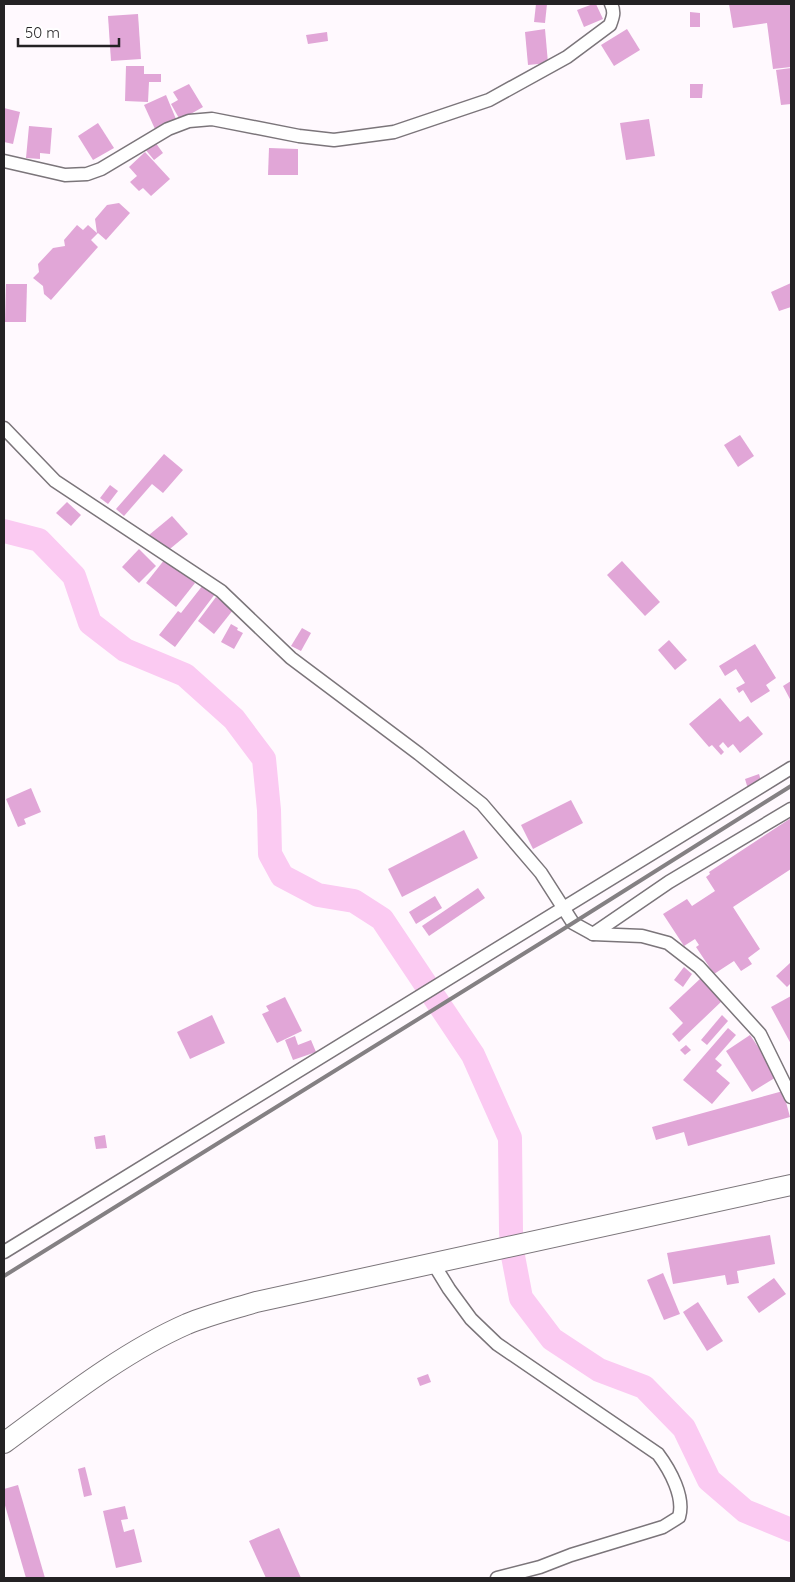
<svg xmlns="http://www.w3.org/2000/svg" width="795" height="1582" font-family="Quicksand,sans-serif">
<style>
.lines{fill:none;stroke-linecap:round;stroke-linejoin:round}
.river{stroke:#fbcaf2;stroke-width:24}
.building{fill:#e1a6d7}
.minor-casing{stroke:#7b757a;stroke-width:15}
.primary-casing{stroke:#7b757a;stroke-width:22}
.minor{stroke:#fff;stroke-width:12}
.primary{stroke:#fff;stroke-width:20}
.rail{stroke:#848083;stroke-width:4}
</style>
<rect width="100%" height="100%" fill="#fff9fe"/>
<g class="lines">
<polyline class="river" points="4,531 39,540 74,576 90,623 125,650 185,675 234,719 264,759 269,810 270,854 282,876 318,895 354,901 382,919 473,1055 510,1138 511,1232 513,1256 521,1298 552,1339 599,1370 644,1387 684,1428 709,1480 745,1511 791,1530"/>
</g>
<g class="building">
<polygon points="536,4 547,4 545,23 534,22"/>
<polygon points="593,4 596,4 603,19 584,27 577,10"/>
<polygon points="729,4 791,4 791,67 773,69 767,23 733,28"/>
<polygon points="690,12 700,13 700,27 690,27"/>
<polygon points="138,14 141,59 111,61 108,16"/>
<polygon points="545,29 548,63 528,65 525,32"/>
<polygon points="627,29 640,50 614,66 601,45"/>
<polygon points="327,32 328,41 308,44 306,35"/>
<polygon points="126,66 144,66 144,74 161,74 161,82 149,82 148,102 125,101"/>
<polygon points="791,68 791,104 781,105 776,70"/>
<polygon points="189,84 203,107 180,120 171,104 178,100 173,92"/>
<polygon points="690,84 703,84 702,98 690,98"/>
<polygon points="166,95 176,119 155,129 144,105"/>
<polygon points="4,108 20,112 13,144 4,142"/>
<polygon points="649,119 655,156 626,160 620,123"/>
<polygon points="98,123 114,148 93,160 78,136"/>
<polygon points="29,126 52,128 50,154 40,153 40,159 26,158"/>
<polygon points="155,142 163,153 154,160 145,149"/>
<polygon points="269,148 298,149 298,175 268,175"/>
<polygon points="145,152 170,179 151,196 143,188 139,191 130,182 137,176 129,167"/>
<polygon points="119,203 130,213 106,240 98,233 91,240 98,247 51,300 44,294 43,286 33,278 39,272 38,264 53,248 65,246 64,240 77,225 83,230 88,225 97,233 95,219 107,205"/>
<polygon points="791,283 791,307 779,311 771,292"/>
<polygon points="6,284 27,284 26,322 5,322"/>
<polygon points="740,435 754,456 738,467 724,445"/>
<polygon points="164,454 183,470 163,493 152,484 124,516 116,509"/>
<polygon points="110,485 118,491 108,504 100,498"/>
<polygon points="67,502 81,515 71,526 56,513"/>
<polygon points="172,516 188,534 165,553 149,535"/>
<polygon points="139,549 156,566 139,583 122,567"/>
<polygon points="165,559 195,583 176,607 146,583"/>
<polygon points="622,561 660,602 645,616 607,575"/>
<polygon points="203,585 215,594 175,647 159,635 178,611 181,613"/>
<polygon points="216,597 233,610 214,634 198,621"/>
<polygon points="231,624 238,628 237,630 243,633 234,649 221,642"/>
<polygon points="302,628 311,633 301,651 291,646"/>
<polygon points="669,640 687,660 675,670 658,650"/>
<polygon points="755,644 776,678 766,685 770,691 751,703 743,690 739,693 736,688 745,683 736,669 725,676 719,666"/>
<polygon points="791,681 791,701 783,686"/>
<polygon points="720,698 740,722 748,716 763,734 740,753 733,744 728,748 723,742 719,746 724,752 721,755 712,745 709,747 689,724"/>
<polygon points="759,774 762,784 748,789 745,779"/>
<polygon points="31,788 41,812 24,819 26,824 18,827 6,799"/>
<polygon points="571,800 583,823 533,849 521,825"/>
<polygon points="791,818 791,869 733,907 760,949 748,958 752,964 741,971 734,961 714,974 696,947 699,945 695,939 684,946 663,914 687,899 692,906 715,891 706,877 710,874 709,872"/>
<polygon points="464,830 478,858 402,897 388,869"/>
<polygon points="478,888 485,898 429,936 422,926"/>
<polygon points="435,896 442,908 416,924 409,912"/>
<polygon points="790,963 791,983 787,987 776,976"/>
<polygon points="684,967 692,974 683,987 674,980"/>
<polygon points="701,978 723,1000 679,1042 672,1034 683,1023 669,1008"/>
<polygon points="791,996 791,1044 771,1007"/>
<polygon points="285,997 302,1031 277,1043 262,1014 269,1011 266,1006"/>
<polygon points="212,1015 225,1043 190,1059 177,1032"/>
<polygon points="722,1015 728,1021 707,1045 701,1040"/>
<polygon points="728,1028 736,1035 715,1059 722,1065 716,1071 730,1083 712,1104 683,1080"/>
<polygon points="750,1035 778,1076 752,1092 726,1051"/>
<polygon points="295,1036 298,1045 311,1040 316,1052 293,1060 285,1040"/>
<polygon points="686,1045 691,1050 685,1055 680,1050"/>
<polygon points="783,1091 790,1117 688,1146 684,1132 656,1140 652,1127"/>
<polygon points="105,1135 107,1148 96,1149 94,1137"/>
<polygon points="770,1235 775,1264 737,1271 739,1283 727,1285 725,1275 673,1284 667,1253"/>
<polygon points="663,1273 680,1314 664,1320 647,1280"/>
<polygon points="774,1278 786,1294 759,1313 747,1297"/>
<polygon points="698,1302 723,1341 707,1351 683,1312"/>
<polygon points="428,1374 431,1382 420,1386 417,1378"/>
<polygon points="85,1467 92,1495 84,1497 78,1469"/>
<polygon points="18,1485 45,1578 26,1578 4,1502 4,1489"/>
<polygon points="125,1506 128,1519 121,1520 124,1532 134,1529 142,1562 116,1568 103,1511"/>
<polygon points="279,1528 301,1578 266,1578 249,1541"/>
</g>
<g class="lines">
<defs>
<g id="minor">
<path d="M4,161L65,175L87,174L101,169L168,129L189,121L212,119L299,136L334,140L394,132L489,100L567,57L610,25C613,17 615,12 611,4"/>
<polyline points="4,428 55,481 221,591 291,658 419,754 482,804 541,873 573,923 593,934 642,936 668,943 699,967 760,1034 791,1097"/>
<polyline points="593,934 669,882 791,809"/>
<polyline points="4,1252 791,768"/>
<path d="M433,1263L449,1289L471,1319L497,1344L658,1454C670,1470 685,1497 679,1517L663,1527L571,1555L540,1567L497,1578"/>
</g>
<path id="primary" d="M4,1443C60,1402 123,1352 187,1324C209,1315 233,1309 256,1302L791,1185"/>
</defs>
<use href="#minor" class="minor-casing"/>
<use href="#primary" class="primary-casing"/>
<use href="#minor" class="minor"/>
<use href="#primary" class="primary"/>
<polyline class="rail" points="4,1276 557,933 791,786"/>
</g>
<rect width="795" height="1582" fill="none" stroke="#242224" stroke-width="10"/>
<path d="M18 38v8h101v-8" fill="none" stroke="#242224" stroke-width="2.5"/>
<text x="25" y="38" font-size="15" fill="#242224" stroke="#ffffff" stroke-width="4" paint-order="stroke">50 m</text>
</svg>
